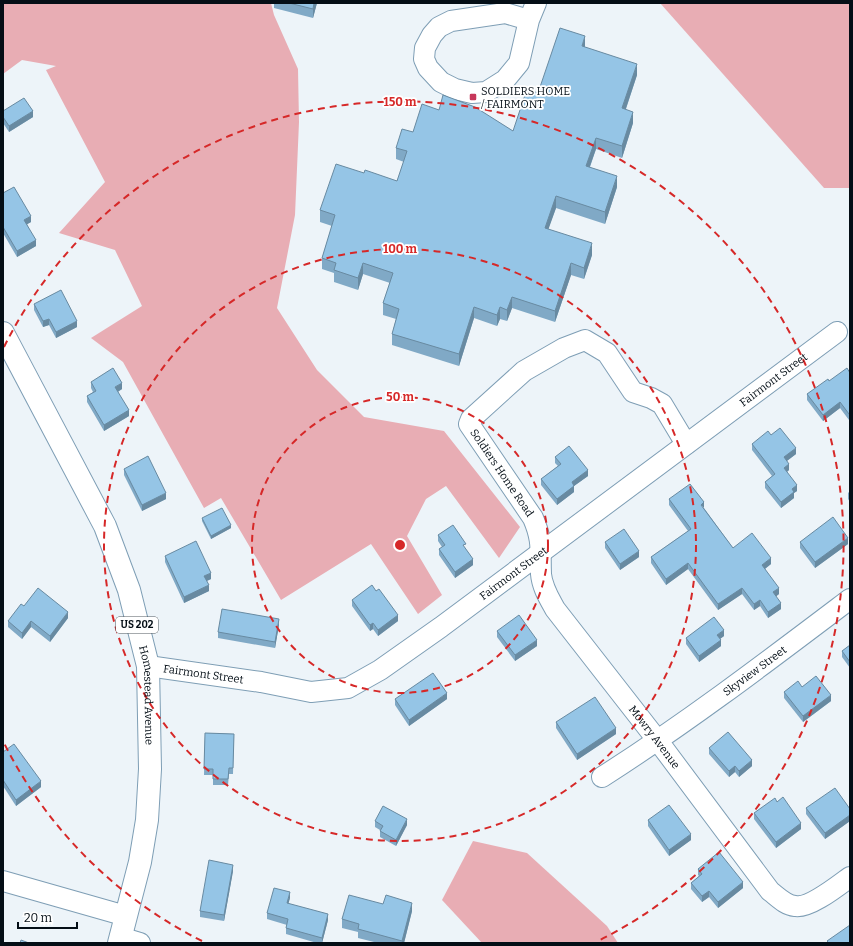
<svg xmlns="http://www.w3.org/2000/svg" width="853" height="946" font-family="Bitter,serif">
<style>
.forest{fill:#e8adb4}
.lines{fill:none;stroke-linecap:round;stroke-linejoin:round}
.minor-casing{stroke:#7e9eb5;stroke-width:22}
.major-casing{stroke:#7e9eb5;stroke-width:24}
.minor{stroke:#fff;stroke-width:20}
.major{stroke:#fff;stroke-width:22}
.wall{fill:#80a9c6}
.shaded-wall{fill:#688aa1}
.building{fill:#95c5e6;stroke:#688aa1}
.ring{fill:none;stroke:#d62828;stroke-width:2;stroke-dasharray:7 5}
.poi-dot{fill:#c7375b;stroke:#fff;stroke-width:1.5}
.labels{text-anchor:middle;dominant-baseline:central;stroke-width:3.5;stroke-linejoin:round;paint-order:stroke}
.shield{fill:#fff;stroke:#4f565c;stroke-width:1}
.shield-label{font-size:10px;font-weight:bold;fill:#040e16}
.poi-label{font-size:11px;fill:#040e16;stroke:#fff;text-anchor:start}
.street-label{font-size:11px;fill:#040e16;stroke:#fff}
.centre{fill:#d62828;stroke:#fff;stroke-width:2}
.ring-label{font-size:12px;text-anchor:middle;font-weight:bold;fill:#d62828;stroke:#fff;stroke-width:3.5;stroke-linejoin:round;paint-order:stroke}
</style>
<rect width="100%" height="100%" fill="#edf4f9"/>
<g class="forest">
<polygon points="3,3 271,3 274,15 298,69 299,122 295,215 277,308 317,370 364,417 444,431 520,527 499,558 446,486 426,499 407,536 442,595 418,614 371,544 281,600 221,498 204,508 123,362 91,338 142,306 115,250 59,233 105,182 46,70 56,66 22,60 3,74"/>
<polygon points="660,3 850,3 850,188 824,188"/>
<polygon points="473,841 527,853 607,926 618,943 482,943 442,900"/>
</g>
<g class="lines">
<defs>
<g id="minor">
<polyline points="529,20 505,13 451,21 439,27 432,35 425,48 424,59 428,68 441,82 455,89 472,93 486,92 505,80 519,63 529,20 536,3"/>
<path id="s1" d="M686,444L662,404L651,398L633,392L607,353L585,340L564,348L524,371L471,419L469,424L533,518C543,541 540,551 541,574C542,587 549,598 555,609L658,741L770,891C778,897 785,905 795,906C809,909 839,885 850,877"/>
<path id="s2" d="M148,666L261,682L311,692L348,688L380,670L441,627L837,332"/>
<path id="s3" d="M602,777C688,722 768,661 850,599"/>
<polyline points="3,881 126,916"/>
<polyline points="120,937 140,943"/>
</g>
<g id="major">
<path id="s4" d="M3,333L105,526L129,590L148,666L150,769L147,820L140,862L119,943"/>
</g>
</defs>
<use href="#minor" class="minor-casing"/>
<use href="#major" class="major-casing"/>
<use href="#minor" class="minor"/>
<use href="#major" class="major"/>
</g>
<g class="wall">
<polygon points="274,3 317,3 313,18 274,8"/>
<polygon points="585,47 637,75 626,109 633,123 622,158 596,149 590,167 617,187 605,224 556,208 548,229 592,255 584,279 571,275 555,322 512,308 507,321 500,319 497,326 474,318 459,366 392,345 392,334 396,319 383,315 383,303 390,283 363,274 358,290 334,282 334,273 322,269 322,258 332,226 320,222 320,210 364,173 397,181 404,162 396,159 396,148 439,110 513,131 538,93"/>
<polygon points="3,111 33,117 9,132 3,123"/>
<polygon points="3,193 31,222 27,224 36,246 17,257 3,233"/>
<polygon points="34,304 77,327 56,338 49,325 43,327 34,310"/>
<polygon points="850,373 850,419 849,420 840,408 823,421 807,400 807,394 829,381"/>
<polygon points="91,382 122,389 118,392 129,416 104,431 87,402 87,396 93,392 91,388"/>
<polygon points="771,435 796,454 787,461 789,470 787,472 797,491 794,493 794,498 781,508 765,488 765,482 772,476 752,450 752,444"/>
<polygon points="555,457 588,476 574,486 574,492 557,505 541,485 541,479 558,466 555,463"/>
<polygon points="124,469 166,499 142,511 124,475"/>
<polygon points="850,491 850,502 848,499 848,493"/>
<polygon points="669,499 704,508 733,548 771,564 765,569 779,594 776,596 781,609 768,618 760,606 754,610 742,594 718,610 688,569 666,585 651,563 651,557 688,531 669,505"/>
<polygon points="202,518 231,528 211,539 202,521"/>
<polygon points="438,535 473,565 455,578 439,555 439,549 442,547 438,541"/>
<polygon points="605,542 639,557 620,570 605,548"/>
<polygon points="800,542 848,544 815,568 800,548"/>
<polygon points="165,556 211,579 207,581 209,591 184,603 165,562"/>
<polygon points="352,600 398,621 378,636 373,629 370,631 352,606"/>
<polygon points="68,618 50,642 31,627 22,639 8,627 8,621"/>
<polygon points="279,625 275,648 218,638 218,632"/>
<polygon points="497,631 537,646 515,661 497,637"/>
<polygon points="724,636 720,639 721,646 699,662 686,644 686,638"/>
<polygon points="850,645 850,668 842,657 842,651"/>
<polygon points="802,687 831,701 803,722 784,698 784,692"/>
<polygon points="395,699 447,699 409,726 395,705"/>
<polygon points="556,722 616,734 577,760 556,728"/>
<polygon points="205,733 234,734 233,774 229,774 228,785 213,785 213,775 204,775"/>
<polygon points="709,748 752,766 739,777 735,772 729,777 709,754"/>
<polygon points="3,752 41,787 16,806 3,786"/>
<polygon points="777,802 801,829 776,848 754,819 754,813"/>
<polygon points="806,808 850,809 850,821 825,839 806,814"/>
<polygon points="648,820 691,840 669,856 648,826"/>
<polygon points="375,821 407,825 396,846 380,837 380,830 375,827"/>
<polygon points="698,869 743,888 718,908 709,897 702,902 691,889 691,883 699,876 698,875"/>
<polygon points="233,871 224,921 200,917 200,911"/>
<polygon points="290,898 288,903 328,920 322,943 317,943 286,934 286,928 287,925 267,919 267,913"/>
<polygon points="383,904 412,911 404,943 378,943 358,938 358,932 342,928 342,919"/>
</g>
<g class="shaded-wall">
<polygon points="314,3 317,3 313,18 313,9"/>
<polygon points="585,36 585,48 582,46"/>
<polygon points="637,64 637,75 622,120 622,108"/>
<polygon points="33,111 33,117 9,132 9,126"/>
<polygon points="633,112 633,123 622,158 622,146"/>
<polygon points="596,138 596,149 586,177 586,166"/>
<polygon points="617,176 617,187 605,224 605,212"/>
<polygon points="556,196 556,208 545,239 545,228"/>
<polygon points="31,216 31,222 24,226 24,220"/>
<polygon points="36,240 36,246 17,257 17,251"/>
<polygon points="592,243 592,255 584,279 584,268"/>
<polygon points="363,263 363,274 358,290 358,278"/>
<polygon points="571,263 571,275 555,322 555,311"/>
<polygon points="512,297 512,308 507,321 507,310"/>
<polygon points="474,307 474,318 459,366 459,354"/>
<polygon points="500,307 500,319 497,326 497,315"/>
<polygon points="49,319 49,325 43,327 43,321"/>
<polygon points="77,321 77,327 56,338 56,332"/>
<polygon points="122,383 122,389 115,393 115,387"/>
<polygon points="840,402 840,408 823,421 823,415"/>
<polygon points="129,410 129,416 104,431 104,425"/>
<polygon points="850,413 850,419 849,420 849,414"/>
<polygon points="796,448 796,454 784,463 784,457"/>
<polygon points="789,464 789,470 784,474 784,468"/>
<polygon points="588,470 588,476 574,486 574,492 557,505 557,499 572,482"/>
<polygon points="797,485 797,491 794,493 794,498 781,508 781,502 792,489"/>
<polygon points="166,493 166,499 142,511 142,505"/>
<polygon points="704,502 704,508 701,505"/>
<polygon points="231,525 231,528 211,539 211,536"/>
<polygon points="848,538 848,544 815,568 815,562"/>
<polygon points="639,551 639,557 620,570 620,564"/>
<polygon points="771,558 771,564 762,571 762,565"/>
<polygon points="473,559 473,565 455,578 455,572"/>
<polygon points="688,563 688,569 666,585 666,579"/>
<polygon points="211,573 211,579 204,582 204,576"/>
<polygon points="209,585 209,591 184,603 184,597"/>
<polygon points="742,588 742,594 718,610 718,604"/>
<polygon points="779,588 779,594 773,599 773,592"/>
<polygon points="760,600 760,606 754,610 754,604"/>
<polygon points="781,603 781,609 768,618 768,612"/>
<polygon points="68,612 68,618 50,642 50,636"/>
<polygon points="398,615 398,621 378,636 378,630"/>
<polygon points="279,619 279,625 275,648 275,642"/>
<polygon points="31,621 31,627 22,639 22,633"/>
<polygon points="373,623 373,629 370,631 370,625"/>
<polygon points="724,630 724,636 717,641 717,635"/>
<polygon points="537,640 537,646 515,661 515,655"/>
<polygon points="721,640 721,646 699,662 699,656"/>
<polygon points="447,693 447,699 409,726 409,720"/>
<polygon points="831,695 831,701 803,722 803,716"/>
<polygon points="616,728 616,734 577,760 577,754"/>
<polygon points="752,760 752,766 739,777 739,771"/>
<polygon points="735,766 735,772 729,777 729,771"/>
<polygon points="41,781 41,787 16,806 16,800"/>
<polygon points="850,815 850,821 825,839 825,833"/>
<polygon points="407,819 407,825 396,846 396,840"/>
<polygon points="801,823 801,829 776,848 776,842"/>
<polygon points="691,834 691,840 669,856 669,850"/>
<polygon points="233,865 233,871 224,921 224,915"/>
<polygon points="743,882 743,888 718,908 718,902"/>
<polygon points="709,891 709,897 702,902 702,896"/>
<polygon points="290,892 290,898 287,909 287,903"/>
<polygon points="412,903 412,911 404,943 402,943 402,941"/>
<polygon points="328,914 328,920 322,943 322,938"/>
</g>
<g class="building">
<polygon points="289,3 314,3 313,9"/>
<polygon points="560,28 585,36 582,46 637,64 622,108 633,112 622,146 596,138 586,166 617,176 605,212 556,196 545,228 592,243 584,268 571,263 555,311 512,297 507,310 500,307 497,315 474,307 459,354 392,334 399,309 383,303 393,273 363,263 358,278 334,270 336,263 322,258 335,215 320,210 336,164 364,173 365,170 397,181 407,151 396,148 402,129 413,132 422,104 439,110 443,95 475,107 513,131 527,89 538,93"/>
<polygon points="24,98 33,111 9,126 3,117 3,111"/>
<polygon points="14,187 31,216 24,220 36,240 17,251 3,227 3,193"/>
<polygon points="61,290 77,321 56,332 49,319 43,321 34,304"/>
<polygon points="113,368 122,383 115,387 129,410 104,425 87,396 96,391 91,382"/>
<polygon points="847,368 850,373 850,413 849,414 840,402 823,415 807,394 828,379 829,381"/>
<polygon points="780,428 796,448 784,457 789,464 784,468 797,485 792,489 794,492 781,502 765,482 775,474 752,444 768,431 771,435"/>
<polygon points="569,446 588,470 572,482 574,486 557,499 541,479 561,464 555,457"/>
<polygon points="148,456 166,493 142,505 124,469"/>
<polygon points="690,484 704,502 701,505 733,548 752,533 771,558 762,565 779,588 773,592 781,603 768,612 760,600 754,604 742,588 718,604 688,563 666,579 651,557 691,529 669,499"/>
<polygon points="222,508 231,525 211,536 202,518"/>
<polygon points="833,517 848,538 815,562 800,542"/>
<polygon points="453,525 466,544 463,545 473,559 455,572 439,549 445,545 438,535"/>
<polygon points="624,529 639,551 620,564 605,542"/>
<polygon points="196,541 211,573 204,576 209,585 184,597 165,556"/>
<polygon points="372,585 376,591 379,589 398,615 378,630 373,623 370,625 352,600"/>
<polygon points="38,588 68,612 50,636 31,621 22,633 8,621 21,604 24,606"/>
<polygon points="222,609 279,619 275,642 218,632"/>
<polygon points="519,615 537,640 515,655 497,631"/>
<polygon points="714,617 724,630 717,635 721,640 699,656 686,638"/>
<polygon points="850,645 850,662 842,651"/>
<polygon points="433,673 447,693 409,720 395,699"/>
<polygon points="816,676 831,695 803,716 784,692 798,681 802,687"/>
<polygon points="595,697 616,728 577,754 556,722"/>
<polygon points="728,732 752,760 739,771 735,766 729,771 709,748"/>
<polygon points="205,733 234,734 233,768 229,768 228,779 213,779 213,769 204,769"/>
<polygon points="14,744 41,781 16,800 3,780 3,752"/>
<polygon points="835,788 850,809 850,815 825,833 806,808"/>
<polygon points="783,797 801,823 776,842 754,813 775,798 777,802"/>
<polygon points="669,805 691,834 669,850 648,820"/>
<polygon points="383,806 407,819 396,840 380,831 383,826 375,821"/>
<polygon points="719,852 743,882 718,902 709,891 702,896 691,883 702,874 698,869"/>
<polygon points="209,860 233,865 224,915 200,911"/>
<polygon points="274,888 290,892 287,903 328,914 322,938 286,928 288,919 267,913"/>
<polygon points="349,895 383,904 386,895 412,903 402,941 358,929 359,924 342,919"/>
<polygon points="850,925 850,943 829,943 827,941"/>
<polygon points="21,940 29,943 20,943"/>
</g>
<g class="ring">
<circle cx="400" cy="545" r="148"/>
<circle cx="400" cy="545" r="296"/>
<path d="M202 941A443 443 0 0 1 4 743M4 347A443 443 0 1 1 598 941"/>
</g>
<rect class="poi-dot" x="469" y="93" width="8" height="8" rx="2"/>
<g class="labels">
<rect class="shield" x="116" y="617" width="42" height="16" rx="3"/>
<g class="shield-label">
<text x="137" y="625">US 202</text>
</g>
<g class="poi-label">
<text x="481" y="91">SOLDIERS HOME<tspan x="481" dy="13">/ FAIRMONT</tspan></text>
</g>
<g class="street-label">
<text stroke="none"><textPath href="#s2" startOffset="728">Fairmont Street</textPath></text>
<text stroke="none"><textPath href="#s1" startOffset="355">Soldiers Home Road</textPath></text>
<text stroke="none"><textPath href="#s2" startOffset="404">Fairmont Street</textPath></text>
<text stroke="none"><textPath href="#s3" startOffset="186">Skyview Street</textPath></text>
<text stroke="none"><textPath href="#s2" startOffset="56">Fairmont Street</textPath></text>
<text stroke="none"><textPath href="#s4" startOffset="394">Homestead Avenue</textPath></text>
<text stroke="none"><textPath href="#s1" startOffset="667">Mowry Avenue</textPath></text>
</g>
</g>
<circle cx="400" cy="545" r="6" class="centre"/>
<g class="ring-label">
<text x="400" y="106">150 m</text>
<text x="400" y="253">100 m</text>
<text x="400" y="401">50 m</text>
</g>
<rect width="853" height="946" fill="none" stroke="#040e16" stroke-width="8"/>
<path d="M18 922v6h59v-6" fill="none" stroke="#040e16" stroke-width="2"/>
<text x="24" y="922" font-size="12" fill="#040e16" stroke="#ffffff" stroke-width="3" paint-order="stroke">20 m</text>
</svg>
